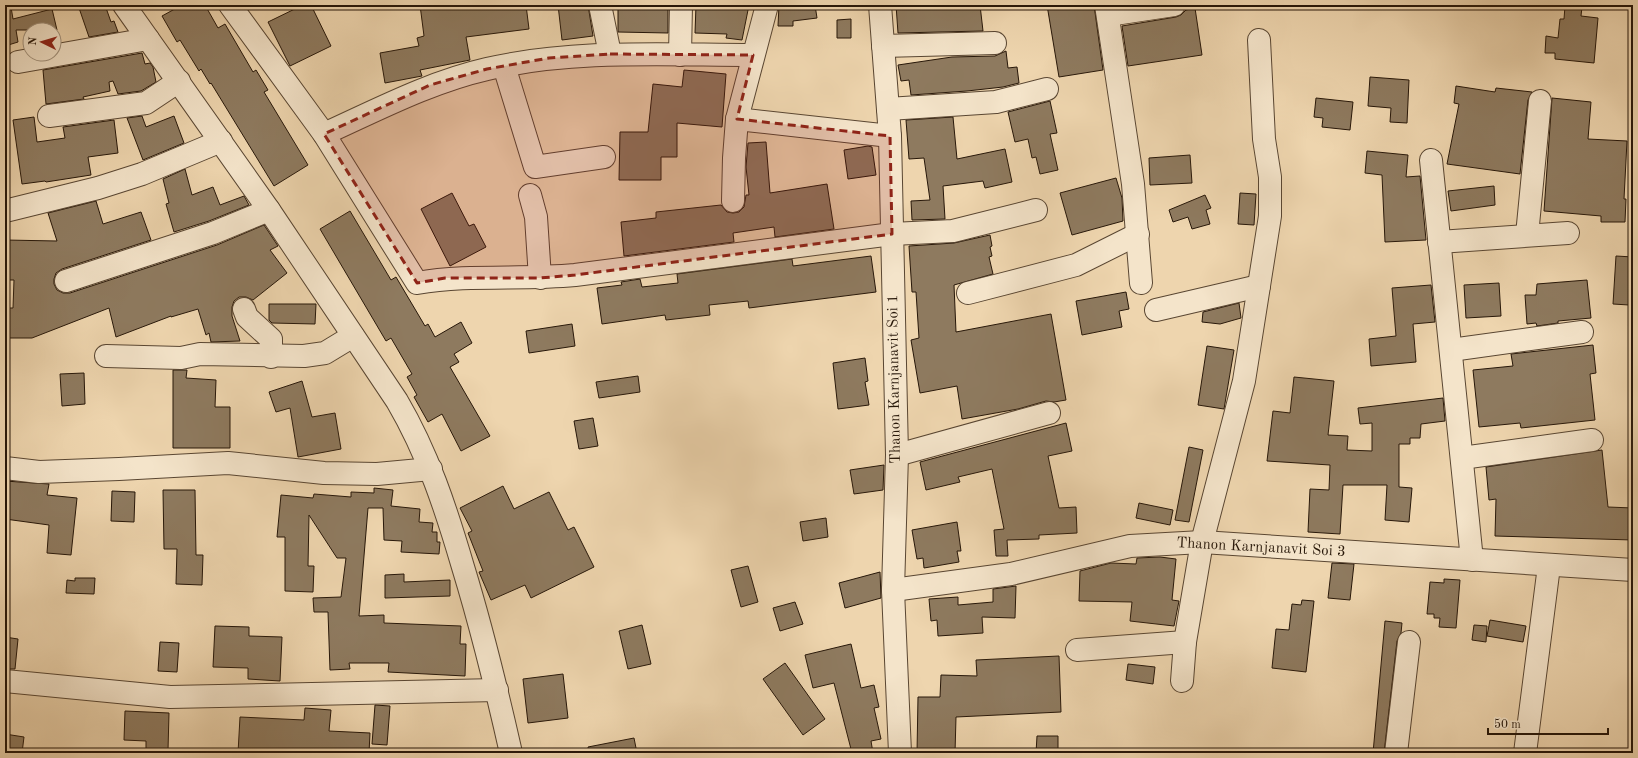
<svg xmlns="http://www.w3.org/2000/svg" width="1638" height="758" font-family="'Old Standard TT',serif">
<style>
.building{fill:#8e7a5f;stroke:#271709}
.lines{fill:none;stroke-linecap:round;stroke-linejoin:round}
.minor-casing{stroke:#594632;stroke-width:24}
.minor{stroke:#f4e4ca;stroke-width:22}
.marked{fill:#8f2418;fill-opacity:0.2;stroke:#8f2418;stroke-width:3;stroke-dasharray:8 5;stroke-linejoin:round}
.labels{text-anchor:middle;dominant-baseline:central;stroke-width:3;stroke-linejoin:round;paint-order:stroke}
.street-label{font-size:15px;fill:#271709;stroke:#f4e4ca}
</style>
<rect width="100%" height="100%" fill="#eed5ae"/>
<filter id="stains"><feTurbulence type="fractalNoise" baseFrequency=".005" numOctaves="4"/><feColorMatrix values="0 0 0 0 .2 0 0 0 0 .09 0 0 0 0 .02 0 0 0 .5 -.17"/></filter>
<radialGradient id="worn" r=".72"><stop offset=".6" stop-color="#630" stop-opacity="0"/><stop offset="1" stop-color="#630" stop-opacity=".3"/></radialGradient>
<g class="building">
<polygon points="78,5 105,5 111,22 114,21 118,32 89,37"/>
<polygon points="182,5 205,5 218,28 225,24 253,72 256,70 268,90 264,92 308,165 274,186 211,83 210,84 201,69 199,71 180,40 177,42 162,16"/>
<polygon points="303,5 311,5 331,46 290,66 268,22"/>
<polygon points="420,5 526,5 529,29 466,37 470,60 420,70 422,76 385,83 380,53 419,46 417,38 424,36"/>
<polygon points="558,5 588,5 593,36 562,40"/>
<polygon points="618,5 668,5 668,33 618,32"/>
<polygon points="696,5 749,5 742,40 726,38 727,34 695,33"/>
<polygon points="779,5 815,5 817,18 793,21 793,26 778,26"/>
<polygon points="896,5 980,5 983,31 898,33"/>
<polygon points="1047,5 1094,5 1103,70 1059,77"/>
<polygon points="1565,6 1582,7 1581,16 1598,18 1594,63 1555,59 1555,53 1545,53 1546,36 1558,38 1560,19 1564,19"/>
<polygon points="11,7 13,19 52,9 57,30 16,30 18,42 5,46 5,8"/>
<polygon points="1195,8 1202,55 1128,66 1122,26 1176,17 1181,15 1186,10"/>
<polygon points="851,19 851,38 837,38 837,20"/>
<polygon points="1006,51 1008,68 1017,67 1019,83 1003,87 967,91 911,95 909,80 901,81 898,65 952,57 995,56"/>
<polygon points="142,53 145,64 150,63 153,67 156,82 141,91 118,94 113,81 109,82 110,91 83,97 84,99 46,104 43,70"/>
<polygon points="684,70 726,74 722,127 677,123 677,157 661,157 661,180 619,180 620,132 648,132 653,84 682,87"/>
<polygon points="1370,77 1409,80 1407,123 1390,122 1391,108 1368,106"/>
<polygon points="1456,86 1495,92 1496,88 1532,92 1528,100 1520,174 1447,164 1459,104 1454,103"/>
<polygon points="1316,98 1353,102 1350,130 1322,127 1323,118 1314,117"/>
<polygon points="1552,98 1591,102 1588,139 1627,141 1624,199 1626,199 1625,222 1601,222 1601,216 1544,211"/>
<polygon points="1050,101 1057,133 1050,134 1058,170 1040,174 1036,157 1032,158 1028,139 1015,142 1008,112"/>
<polygon points="142,116 146,127 174,116 184,143 143,160 127,118"/>
<polygon points="34,117 37,142 65,138 63,127 114,120 118,153 88,157 91,175 46,182 45,181 22,184 13,120"/>
<polygon points="953,117 957,159 1005,149 1012,182 985,188 983,181 943,186 945,219 912,220 911,201 930,200 924,158 909,159 906,120"/>
<polygon points="766,142 770,193 827,184 834,229 775,237 774,227 733,233 734,242 624,256 621,222 656,218 656,212 721,205 727,212 733,213 739,212 744,207 746,195 749,195 746,167 748,143"/>
<polygon points="868,146 872,147 876,175 848,179 844,150"/>
<polygon points="1367,151 1408,155 1406,177 1420,176 1426,240 1385,242 1382,175 1365,173"/>
<polygon points="1190,155 1192,183 1150,185 1149,158"/>
<polygon points="185,169 192,195 213,187 220,205 244,196 249,205 209,221 174,232 166,204 169,203 163,179"/>
<polygon points="1116,178 1122,198 1123,221 1072,235 1060,193"/>
<polygon points="1494,186 1495,205 1451,211 1448,191"/>
<polygon points="452,193 469,226 474,224 486,247 450,266 421,209"/>
<polygon points="1240,193 1256,194 1254,225 1238,224"/>
<polygon points="1205,195 1211,208 1206,210 1210,224 1192,229 1188,217 1173,222 1169,210"/>
<polygon points="96,201 103,224 141,212 151,240 62,269 56,273 54,279 54,284 57,290 63,293 70,293 217,245 264,225 278,246 270,250 287,273 253,300 246,297 239,297 234,301 232,307 232,316 240,341 211,342 209,333 206,335 198,309 171,317 171,316 116,337 109,308 32,338 5,338 5,308 13,308 14,280 5,280 5,240 57,241 48,213"/>
<polygon points="350,211 391,280 396,277 425,326 428,324 435,337 461,322 472,343 454,354 459,362 450,367 490,436 461,451 442,414 428,422 414,397 417,395 407,377 412,374 391,338 386,341 320,229"/>
<polygon points="990,235 992,246 990,247 992,256 989,257 993,274 954,285 956,332 1051,314 1066,400 1054,402 1046,401 1018,409 962,419 957,386 920,393 911,340 919,338 916,292 912,292 909,246 954,243"/>
<polygon points="871,256 876,292 749,308 748,301 709,305 710,315 666,320 665,315 602,324 597,288 622,285 621,282 640,279 642,287 678,283 677,274 792,259 793,266"/>
<polygon points="1616,256 1633,257 1633,284 1630,283 1629,305 1613,304"/>
<polygon points="1587,280 1591,318 1558,321 1558,323 1537,326 1536,323 1527,324 1525,295 1536,295 1537,284"/>
<polygon points="1499,283 1501,316 1466,318 1464,285"/>
<polygon points="1431,285 1435,322 1413,324 1416,362 1371,366 1369,339 1396,336 1392,288"/>
<polygon points="1126,292 1129,309 1119,311 1122,327 1082,335 1076,301"/>
<polygon points="1239,303 1241,318 1220,324 1202,322 1203,312"/>
<polygon points="269,304 316,304 315,324 272,323 269,320"/>
<polygon points="572,324 575,346 529,353 526,331"/>
<polygon points="1593,345 1596,373 1590,374 1595,420 1521,428 1520,423 1479,427 1473,370 1513,366 1511,354"/>
<polygon points="1207,346 1234,350 1224,409 1198,405"/>
<polygon points="865,358 868,381 865,382 869,405 838,409 833,363"/>
<polygon points="173,370 187,370 186,378 216,380 215,407 230,407 230,448 173,448"/>
<polygon points="84,373 85,404 62,406 60,374"/>
<polygon points="638,376 640,392 599,398 596,382"/>
<polygon points="1294,377 1334,381 1328,435 1348,436 1347,450 1372,451 1372,423 1360,424 1358,408 1443,398 1445,421 1421,424 1420,438 1410,438 1410,444 1399,444 1399,487 1412,488 1409,522 1385,520 1387,485 1343,485 1340,534 1308,532 1310,489 1329,490 1330,465 1267,461 1273,411 1290,413"/>
<polygon points="302,381 312,417 335,413 341,449 298,457 290,408 276,412 269,392"/>
<polygon points="593,418 598,446 579,449 574,421"/>
<polygon points="1066,423 1072,451 1048,456 1059,508 1076,507 1077,533 1039,535 1039,539 1007,540 1008,556 996,556 994,530 1004,529 992,469 958,477 960,482 926,490 920,462"/>
<polygon points="1189,447 1203,450 1189,522 1175,520"/>
<polygon points="1602,450 1608,507 1633,508 1633,540 1495,536 1496,499 1489,500 1486,467"/>
<polygon points="884,465 883,490 854,494 850,470"/>
<polygon points="5,481 49,484 47,495 77,498 71,555 47,553 49,525 5,519"/>
<polygon points="503,486 514,509 549,492 568,530 574,527 594,567 531,598 525,585 491,600 479,572 483,571 468,533 472,531 460,508"/>
<polygon points="374,488 393,490 391,506 420,509 419,522 433,523 432,532 437,532 437,542 440,542 439,554 401,552 402,541 384,540 383,508 368,508 359,616 384,615 384,623 461,626 460,644 466,644 465,676 388,672 389,663 349,663 350,669 330,670 328,612 314,612 313,598 341,597 346,558 337,558 309,515 308,566 314,566 313,592 285,591 285,537 277,537 281,495 313,498 314,494 351,497 351,492 374,493"/>
<polygon points="163,490 195,490 196,555 203,555 202,585 176,584 177,549 164,549"/>
<polygon points="112,491 135,492 134,522 111,521"/>
<polygon points="1139,503 1173,510 1170,525 1136,518"/>
<polygon points="826,518 828,537 803,541 800,522"/>
<polygon points="957,522 961,551 957,551 959,562 924,568 923,558 917,559 912,530"/>
<polygon points="1160,557 1176,559 1172,600 1179,601 1174,626 1130,621 1132,602 1079,601 1080,571 1111,563 1136,564 1137,558"/>
<polygon points="1332,563 1354,564 1350,600 1328,598"/>
<polygon points="748,566 758,602 741,607 731,570"/>
<polygon points="880,572 881,598 845,608 839,583"/>
<polygon points="404,574 404,582 450,580 450,596 385,598 385,575"/>
<polygon points="75,578 95,578 94,594 66,593 67,580 75,581"/>
<polygon points="1444,579 1460,580 1456,628 1439,627 1440,618 1434,618 1434,614 1427,614 1430,582 1444,583"/>
<polygon points="1016,586 1015,618 982,617 983,633 938,636 937,620 931,621 929,599 958,597 958,605 993,602 993,589"/>
<polygon points="1302,600 1314,601 1306,672 1272,668 1276,629 1289,630 1292,604 1301,605"/>
<polygon points="795,602 803,624 780,631 773,608"/>
<polygon points="1490,620 1526,626 1523,642 1487,636"/>
<polygon points="1385,621 1402,623 1401,633 1397,641 1384,753 1373,753"/>
<polygon points="642,625 651,664 628,669 619,631"/>
<polygon points="1474,625 1487,626 1486,642 1472,640"/>
<polygon points="215,626 249,627 249,636 282,637 280,681 248,679 248,668 213,667"/>
<polygon points="5,637 18,639 15,669 5,669"/>
<polygon points="160,642 179,643 177,672 158,671"/>
<polygon points="851,644 861,688 874,685 879,707 874,708 881,739 871,741 873,753 852,753 834,683 813,688 805,655"/>
<polygon points="1059,656 1061,712 956,717 955,753 917,753 918,697 940,697 941,675 977,676 976,660"/>
<polygon points="785,663 825,719 803,735 763,679"/>
<polygon points="1128,664 1155,667 1153,684 1126,680"/>
<polygon points="563,674 568,718 528,723 523,679"/>
<polygon points="375,705 390,706 387,745 372,744"/>
<polygon points="305,708 331,710 329,731 370,733 369,753 238,753 240,717 304,720"/>
<polygon points="125,711 169,713 168,750 146,750 146,741 124,740"/>
<polygon points="5,734 24,737 22,753 5,753"/>
<polygon points="1037,736 1058,736 1058,753 1036,753"/>
<polygon points="634,738 637,753 589,753 588,747"/>
</g>
<g class="lines">
<defs>
<g id="minor">
<path d="M124,5L269,210L397,401C428,454 446,509 463,567C482,629 497,691 511,753"/>
<path d="M230,5L324,134L417,283C469,274 522,280 575,275L892,234L953,231L1036,210"/>
<polyline points="600,5 610,54"/>
<polyline points="767,5 737,119 890,136"/>
<polyline points="880,5 890,136 897,455 893,590 900,753"/>
<polyline points="1106,5 1133,184 1141,283"/>
<polyline points="1108,15 1174,5"/>
<polyline points="883,46 995,43"/>
<polyline points="680,55 681,5"/>
<polyline points="18,62 148,39"/>
<polyline points="504,66 535,167 604,157"/>
<polyline points="888,109 996,102 1047,89"/>
<polyline points="49,116 146,103 179,81"/>
<path d="M324,134C377,110 430,82 487,69C574,49 665,55 753,55"/>
<polyline points="1431,160 1472,560"/>
<polyline points="530,195 536,217 540,278"/>
<polyline points="733,201 734,158 737,119"/>
<polyline points="5,211 98,188 142,174 221,141"/>
<polyline points="1527,235 1540,101"/>
<polyline points="1439,242 1568,233"/>
<polyline points="66,281 213,233 269,210"/>
<polyline points="968,293 1076,265 1138,234"/>
<polyline points="244,309 247,317 271,339 271,357"/>
<polyline points="1156,310 1259,286"/>
<polyline points="1451,350 1582,332"/>
<polyline points="106,356 181,358 200,354 304,356 325,353 353,336"/>
<polyline points="897,455 1049,413"/>
<polyline points="1462,458 1592,440"/>
<polyline points="5,468 39,472 119,469 228,463 324,473 377,474 431,469"/>
<polyline points="893,590 1011,574 1130,546 1202,542 1633,570"/>
<polyline points="1077,650 1185,642"/>
<polyline points="5,681 170,697 497,690"/>
<polyline points="1182,681 1185,642 1202,542 1244,381 1270,216 1270,177 1264,139 1259,40"/>
<polyline points="1396,753 1409,642"/>
<polyline points="1525,753 1549,566"/>
</g>
</defs>
<use href="#minor" class="minor-casing"/>
<use href="#minor" class="minor"/>
</g>
<path class="marked" d="M610,54L753,55L737,119L890,136L892,234L575,275L540,278H445L417,283L324,134L430,85L487,69L549,58Z"/>
<g class="labels">
<g class="street-label">
<text transform="translate(895 379) rotate(-91)">Thanon Karnjanavit Soi 1</text>
<text transform="translate(1261 548) rotate(3)">Thanon Karnjanavit Soi 3</text>
</g>
</g>
<rect width="1638" height="758" fill="none" stroke="#eed5ae" stroke-width="20"/>
<rect x="6" y="6" width="1626" height="746" fill="none" stroke="#271709" stroke-width="2"/>
<rect x="10" y="10" width="1618" height="738" fill="none" stroke="#271709"/>
<g transform="translate(42 42) rotate(275)"><circle r="19" fill="#f4e4ca" stroke="#a2927d"/>
<path d="M0-3L7 15L0 10L-7 15Z" fill="#8f2418"/>
<text y="-6" font-size="11" font-weight="bold" text-anchor="middle" fill="#271709">N</text>
</g>
<path d="M1488 728v6h120v-6" fill="none" stroke="#271709" stroke-width="2"/>
<text x="1494" y="728" font-size="12" fill="#271709" stroke="#f4e4ca" stroke-width="3" paint-order="stroke">50 m</text>
<rect width="100%" height="100%" filter="url(#stains)"/>
<rect width="100%" height="100%" fill="url(#worn)"/>
</svg>
